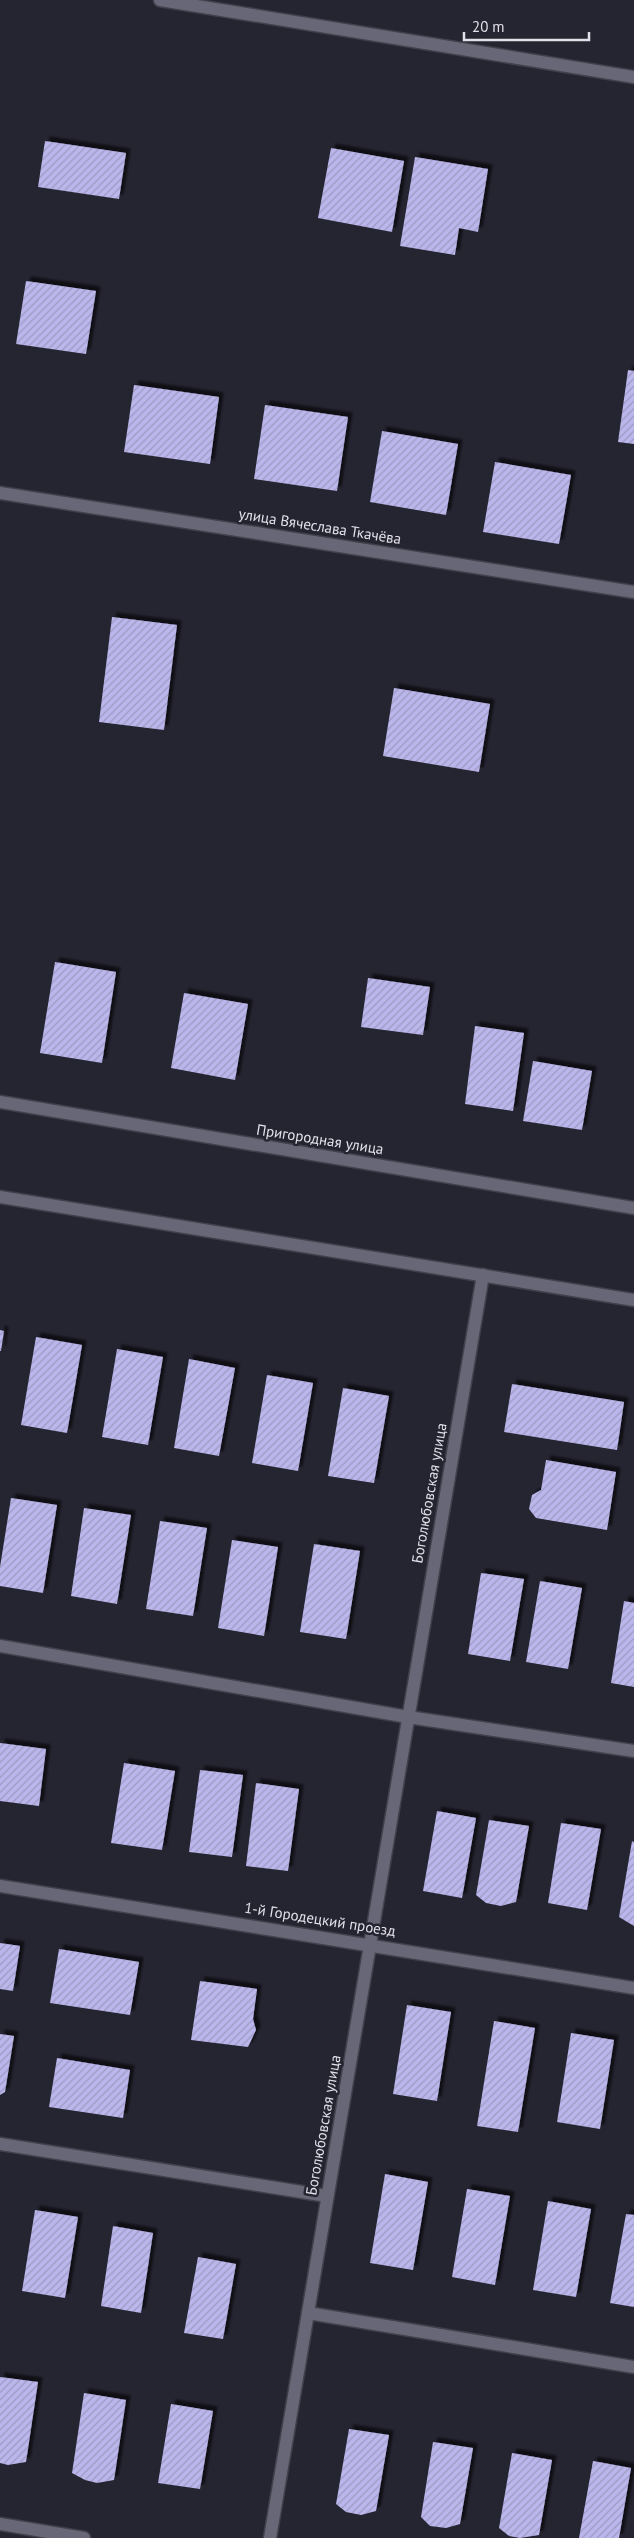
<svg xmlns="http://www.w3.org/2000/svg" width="634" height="2538" font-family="'PT Sans',sans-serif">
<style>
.building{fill:url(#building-hatch);filter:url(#shadow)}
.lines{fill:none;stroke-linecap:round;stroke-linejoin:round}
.minor-casing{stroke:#41404b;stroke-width:15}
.minor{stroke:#686777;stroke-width:12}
.labels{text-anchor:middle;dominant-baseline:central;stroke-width:5;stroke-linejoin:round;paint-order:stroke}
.street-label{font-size:15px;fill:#e2e1ea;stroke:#252431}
</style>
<defs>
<pattern id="building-hatch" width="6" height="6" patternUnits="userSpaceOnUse" patternTransform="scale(1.25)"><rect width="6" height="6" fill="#bbb6eb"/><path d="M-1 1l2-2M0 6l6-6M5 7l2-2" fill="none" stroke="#9d9ac2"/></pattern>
<filter id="shadow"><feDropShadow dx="4.5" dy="-4.5" stdDeviation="1" flood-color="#0009"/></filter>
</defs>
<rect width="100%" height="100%" fill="#252431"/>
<g class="building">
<polygon points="45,141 126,153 119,199 38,187"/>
<polygon points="331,148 404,161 392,232 318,218"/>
<polygon points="415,157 488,169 478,232 459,228 455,255 400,246"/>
<polygon points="26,281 96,291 86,354 16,344"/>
<polygon points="628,370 634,371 634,444 618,442"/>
<polygon points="134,385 219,397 210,464 124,452"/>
<polygon points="265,405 348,417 337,491 254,479"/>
<polygon points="382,431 458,444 446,515 370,502"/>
<polygon points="495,462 571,475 559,544 483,532"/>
<polygon points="112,617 177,625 164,730 99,722"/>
<polygon points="394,688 490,704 479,772 383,756"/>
<polygon points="55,962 116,972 102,1063 40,1053"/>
<polygon points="368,978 430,987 423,1035 361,1027"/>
<polygon points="184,993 248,1004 235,1080 171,1068"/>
<polygon points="475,1026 524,1033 513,1111 465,1104"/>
<polygon points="533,1061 592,1071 582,1130 523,1121"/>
<polygon points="0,1330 4,1331 1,1351 0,1351"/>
<polygon points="36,1337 82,1345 67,1433 21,1425"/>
<polygon points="117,1349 163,1357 148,1445 102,1437"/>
<polygon points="189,1359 235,1368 219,1456 174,1448"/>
<polygon points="267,1375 313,1383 298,1471 252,1463"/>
<polygon points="512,1384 624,1402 617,1450 504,1432"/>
<polygon points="343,1388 389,1396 374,1483 328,1476"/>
<polygon points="546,1460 616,1472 607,1530 536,1518 529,1509 532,1495 541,1490"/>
<polygon points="11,1498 57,1505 43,1593 0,1586 0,1567"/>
<polygon points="84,1508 131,1515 117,1604 71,1596"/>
<polygon points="160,1521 207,1528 193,1616 146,1609"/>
<polygon points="232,1540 278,1547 264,1636 218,1628"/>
<polygon points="314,1544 360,1551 346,1639 300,1632"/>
<polygon points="481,1573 524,1579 510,1661 468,1654"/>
<polygon points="540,1581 582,1588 568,1669 526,1662"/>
<polygon points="624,1601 634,1603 634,1687 611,1683"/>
<polygon points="0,1743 46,1749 39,1806 0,1801"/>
<polygon points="124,1763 175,1771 162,1850 111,1843"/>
<polygon points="200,1770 243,1775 232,1857 189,1852"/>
<polygon points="256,1783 299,1789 288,1871 246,1866"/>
<polygon points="437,1811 476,1818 462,1898 423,1891"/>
<polygon points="489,1820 529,1826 516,1902 501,1906 486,1903 476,1895"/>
<polygon points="561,1823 601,1829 587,1910 548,1903"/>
<polygon points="632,1841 634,1842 634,1926 619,1917"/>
<polygon points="0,1943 20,1946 13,1991 0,1989"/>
<polygon points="59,1949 139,1962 130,2015 50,2003"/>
<polygon points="200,1981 257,1989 253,2019 256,2030 248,2047 191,2040"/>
<polygon points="407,2005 451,2012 437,2101 393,2094"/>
<polygon points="494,2021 535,2028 518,2132 477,2126"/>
<polygon points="571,2033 614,2040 600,2129 557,2122"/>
<polygon points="0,2034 14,2036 5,2092 0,2095"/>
<polygon points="57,2058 130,2070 123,2118 49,2107"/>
<polygon points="385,2174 428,2182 413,2270 370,2263"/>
<polygon points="467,2189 510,2196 495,2285 452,2277"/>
<polygon points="548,2201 591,2209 576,2297 533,2290"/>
<polygon points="35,2210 78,2217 65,2298 22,2291"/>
<polygon points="626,2214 634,2215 634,2307 610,2303"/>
<polygon points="113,2226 153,2233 141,2313 101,2306"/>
<polygon points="198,2257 236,2264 223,2339 184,2333"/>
<polygon points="0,2377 38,2382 26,2462 8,2465 0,2463"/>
<polygon points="84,2393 126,2400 114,2480 97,2483 85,2480 72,2473"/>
<polygon points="171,2404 213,2411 200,2489 158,2483"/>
<polygon points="349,2429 389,2435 376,2511 361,2515 346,2512 336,2504"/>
<polygon points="433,2442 473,2448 460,2524 446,2528 430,2526 421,2517"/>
<polygon points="512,2453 552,2460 539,2535 520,2538 509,2536 499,2528"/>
<polygon points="593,2461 631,2468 619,2538 579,2538"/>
</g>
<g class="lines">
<defs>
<g id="minor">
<polyline points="160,0 634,77"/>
<polyline points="0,493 634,592"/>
<polyline points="0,1102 634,1208"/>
<polyline points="0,1197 634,1300"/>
<polyline points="0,1646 408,1717 634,1751"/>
<polyline points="0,1886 634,1988"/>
<polyline points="0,2144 327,2196"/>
<polyline points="308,2313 634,2367"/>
<polyline points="0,2524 84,2538"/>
<polyline points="270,2538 483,1275"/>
</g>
</defs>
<use href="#minor" class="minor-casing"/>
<use href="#minor" class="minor"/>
</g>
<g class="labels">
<g class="street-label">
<text transform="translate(320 526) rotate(9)">улица Вячеслава Ткачёва</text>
<text transform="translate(320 1139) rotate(9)">Пригородная улица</text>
<text transform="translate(429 1493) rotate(-80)">Боголюбовская улица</text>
<text transform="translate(320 1919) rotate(9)">1-й Городецкий проезд</text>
<text transform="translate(323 2125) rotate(-80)">Боголюбовская улица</text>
</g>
</g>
<path d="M464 32v8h125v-8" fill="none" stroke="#e2e1ea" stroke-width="2.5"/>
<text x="472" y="32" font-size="15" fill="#e2e1ea" stroke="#252431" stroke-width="4" paint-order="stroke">20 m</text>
</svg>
